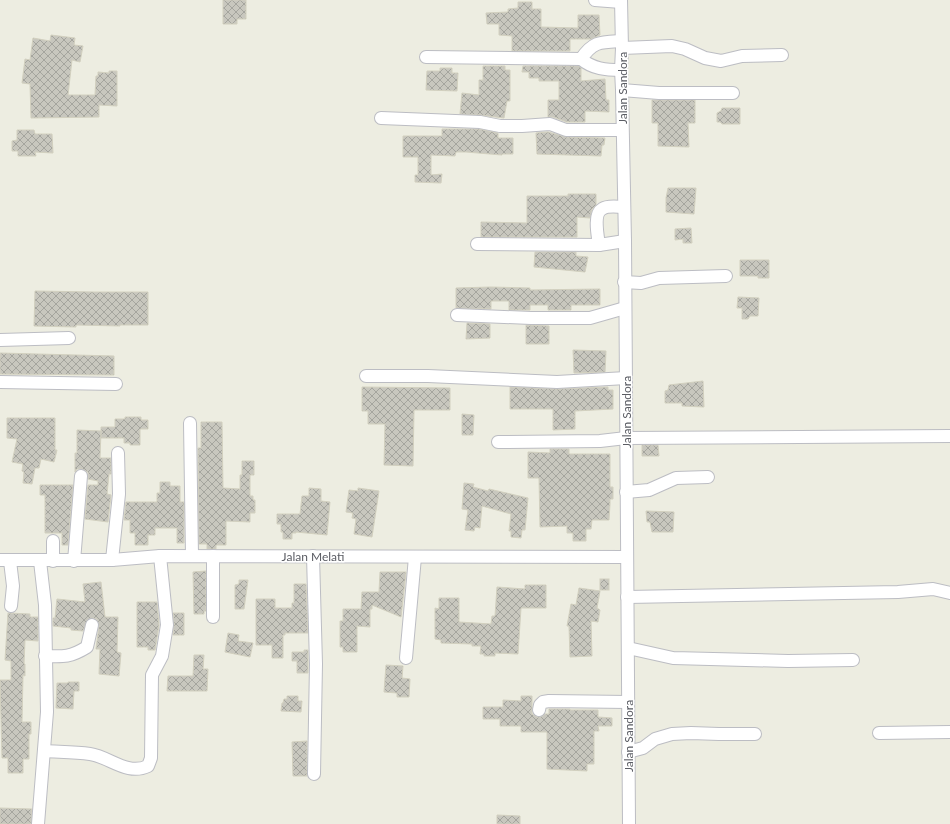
<svg xmlns="http://www.w3.org/2000/svg" width="950" height="824" font-family="Lato,sans-serif">
<style>
.building{fill:url(#building-cross-hatch);stroke:#d2d0bf}
.lines{fill:none;stroke-linecap:round;stroke-linejoin:round}
.minor-casing{stroke:#bcbdc3;stroke-width:14}
.minor{stroke:#fff;stroke-width:12}
.labels{text-anchor:middle;dominant-baseline:central;stroke-width:3;stroke-linejoin:round;paint-order:stroke}
.street-label{font-size:12px;fill:#5a5c63;stroke:#fff}
</style>
<defs>
<pattern id="building-cross-hatch" width="8" height="8" patternUnits="userSpaceOnUse"><rect width="8" height="8" fill="#c8c7be"/><path d="M0 0l8 8M0 8l8-8" fill="none" stroke="#a5a59e"/></pattern>
</defs>
<rect width="100%" height="100%" fill="#edede1"/>
<g class="building">
<polygon points="223,0 246,0 246,19 237,19 237,24 223,24"/>
<polygon points="518,2 532,2 532,9 541,9 541,27 578,28 578,15 599,15 600,35 591,39 570,39 570,51 512,51 512,36 499,35 499,24 487,24 486,13 508,12 508,9 518,8"/>
<polygon points="51,35 75,38 74,45 83,46 80,62 72,60 68,95 95,95 96,76 98,76 98,72 109,73 109,71 117,71 117,106 99,105 99,117 31,118 30,84 22,83 25,59 30,60 33,38 50,41"/>
<polygon points="483,66 505,66 505,70 510,70 510,101 507,101 504,118 480,115 460,114 462,93 479,95 479,80 483,80"/>
<polygon points="523,66 578,66 581,68 581,81 605,79 606,100 609,100 609,112 585,111 585,122 567,122 553,117 548,117 548,100 559,100 559,81 539,81 539,78 529,78 529,72 522,72"/>
<polygon points="440,68 452,68 452,73 458,73 457,91 426,90 427,71 440,71"/>
<polygon points="652,100 695,100 695,123 688,123 689,147 658,146 658,123 652,123"/>
<polygon points="722,108 740,108 740,124 722,124 720,122 717,122 717,113 721,111"/>
<polygon points="442,129 479,129 498,133 498,138 513,138 513,154 502,154 502,155 466,152 456,152 455,156 431,155 431,175 442,174 441,183 415,182 415,175 418,175 418,157 403,157 403,136 442,136"/>
<polygon points="17,130 34,130 35,134 52,134 53,153 35,152 36,156 18,156 18,151 12,151 12,141 17,140"/>
<polygon points="548,132 566,137 605,138 604,145 602,145 601,156 537,154 536,133"/>
<polygon points="668,188 696,188 694,214 666,212 666,198"/>
<polygon points="568,194 596,194 596,205 592,209 590,218 577,217 577,237 481,237 481,222 527,223 527,196 568,196"/>
<polygon points="691,228 692,243 683,243 683,239 675,240 675,229"/>
<polygon points="535,252 576,252 576,256 588,257 585,272 534,267"/>
<polygon points="740,260 769,260 769,278 758,278 758,276 740,276"/>
<polygon points="491,287 530,288 530,290 600,289 600,305 571,305 571,310 548,310 548,305 530,305 530,310 509,310 509,301 491,301 491,309 456,308 456,288"/>
<polygon points="35,291 94,292 148,292 148,325 120,325 120,326 76,325 76,327 34,326"/>
<polygon points="738,297 759,298 758,316 750,316 748,319 742,319 742,308 737,308"/>
<polygon points="467,323 490,324 490,338 466,339"/>
<polygon points="526,325 549,326 549,344 526,344"/>
<polygon points="573,350 606,351 605,372 574,373"/>
<polygon points="0,353 114,356 114,375 0,374"/>
<polygon points="703,381 704,407 682,406 682,403 665,403 665,391 668,390 669,385"/>
<polygon points="362,387 450,388 450,410 414,410 413,466 384,465 385,424 368,424 368,411 362,411"/>
<polygon points="510,387 557,389 608,387 608,390 613,390 613,409 575,411 575,429 553,430 553,409 510,409"/>
<polygon points="462,414 474,415 473,435 462,435"/>
<polygon points="125,417 141,417 141,420 148,420 148,429 140,429 140,445 130,445 130,443 124,443 124,438 101,438 101,427 115,427 115,419 125,419"/>
<polygon points="7,418 55,418 55,450 57,450 54,462 41,459 39,468 35,468 32,484 23,483 24,472 22,471 23,464 12,462 17,439 7,438"/>
<polygon points="201,422 222,422 223,488 240,489 240,475 242,475 242,461 254,461 254,475 250,475 250,496 253,496 253,500 255,500 255,513 250,513 250,522 226,521 226,545 216,545 216,549 207,549 207,544 199,544 198,448 201,448"/>
<polygon points="77,430 101,431 100,458 111,458 111,474 109,474 107,494 111,495 108,522 85,519 88,485 98,485 98,481 88,479 88,472 82,469 77,469 75,472 75,453 77,453"/>
<polygon points="642,445 658,445 659,456 642,456"/>
<polygon points="550,449 569,449 569,454 610,454 610,487 613,487 613,499 610,499 610,504 609,520 592,520 591,529 586,529 586,541 573,541 573,533 567,533 567,526 540,527 539,478 528,478 528,452 550,453"/>
<polygon points="160,482 170,482 170,486 180,486 180,502 184,502 184,543 177,543 177,528 155,528 155,535 148,535 148,545 135,545 135,533 130,533 130,520 124,520 126,502 157,502 157,493 160,493"/>
<polygon points="464,483 474,484 473,487 488,491 489,489 528,498 525,530 522,530 521,538 511,537 511,531 509,531 511,514 482,506 480,528 475,527 474,531 465,530 468,510 462,509"/>
<polygon points="40,485 73,485 68,545 62,545 62,533 45,533 45,495 40,495"/>
<polygon points="309,488 321,489 321,501 330,502 327,535 296,532 296,533 292,533 292,539 283,539 283,532 281,532 281,524 277,524 277,514 300,514 302,496 309,496"/>
<polygon points="358,488 379,491 372,537 354,534 356,519 352,518 353,513 346,512 349,490 358,491"/>
<polygon points="646,511 674,512 673,532 652,532 650,522 647,522"/>
<polygon points="206,571 206,611 204,611 204,614 194,614 193,572"/>
<polygon points="380,572 406,572 401,617 372,605 372,609 370,609 370,627 357,626 357,652 343,652 343,647 340,647 340,621 343,621 343,609 361,609 362,592 379,592"/>
<rect x="600" y="579" width="9" height="11"/>
<polygon points="239,580 248,580 244,609 235,609 235,585 239,584"/>
<polygon points="101,582 105,617 118,617 117,652 121,653 119,676 99,674 100,649 96,649 99,626 97,619 93,618 87,620 83,631 71,630 71,628 53,626 53,618 55,618 57,599 85,602 83,584"/>
<polygon points="294,584 306,584 308,633 285,633 285,635 283,635 283,658 272,658 272,645 256,645 256,599 275,599 275,608 292,608 292,603 294,603"/>
<polygon points="525,585 546,585 546,608 521,608 518,654 495,653 495,656 484,656 484,654 480,654 481,646 472,646 472,644 441,643 441,640 435,639 435,608 439,609 439,598 459,598 459,622 491,624 492,616 495,616 497,587 525,589"/>
<polygon points="579,588 600,591 597,608 600,610 598,622 591,621 592,656 570,657 569,626 567,626 571,604 576,605"/>
<polygon points="137,602 157,602 159,625 155,650 148,650 148,647 137,647"/>
<polygon points="8,613 30,614 30,617 38,617 38,641 25,640 24,664 25,664 25,676 23,675 22,722 31,722 31,734 29,734 29,759 23,759 23,773 8,773 8,758 2,758 0,680 11,680 11,661 5,660"/>
<polygon points="173,613 184,613 184,635 173,635 174,624"/>
<polygon points="228,633 239,635 238,641 253,643 250,657 225,652"/>
<polygon points="304,650 308,650 308,673 297,673 297,661 292,661 292,652 304,652"/>
<polygon points="194,655 204,655 203,669 208,669 207,691 167,691 168,676 193,676"/>
<polygon points="386,665 403,666 402,678 410,679 409,697 397,697 397,693 384,692"/>
<polygon points="68,682 79,682 79,691 74,691 73,709 56,708 57,683 68,683"/>
<polygon points="287,696 298,696 298,701 302,701 301,712 281,711 282,703 283,703 284,699 287,699"/>
<polygon points="521,696 532,696 532,714 537,717 541,717 545,714 549,714 549,709 570,709 570,710 598,710 598,717 612,718 612,726 598,726 599,731 594,731 594,764 587,764 587,771 547,769 547,732 521,732 521,726 500,726 500,719 483,719 483,707 503,707 503,700 521,701"/>
<polygon points="307,741 307,776 293,776 292,742"/>
<polygon points="0,808 32,809 31,824 0,824"/>
<polygon points="497,815 520,816 520,824 497,824"/>
</g>
<g class="lines">
<defs>
<g id="minor">
<polyline points="595,0 621,2"/>
<polyline points="621,0 622,48 621,70 622,90 625,241 629,824"/>
<polyline points="622,48 672,46 685,49 705,58 721,61 742,56 782,55"/>
<path d="M426,57L581,59C593,69 606,70 621,70"/>
<path d="M581,59C593,41 601,42 621,41"/>
<polyline points="622,90 659,93 733,93"/>
<polyline points="381,118 480,122 500,126 522,126 550,124 566,130 622,130"/>
<path d="M623,207C617,207 608,205 602,209C593,214 598,237 599,245L625,241"/>
<polyline points="477,244 599,245"/>
<polyline points="624,282 641,283 659,278 726,276"/>
<polyline points="457,315 531,318 590,318 625,308"/>
<polyline points="0,340 69,338"/>
<polyline points="366,376 428,376 557,382 626,378"/>
<polyline points="0,382 116,384"/>
<polyline points="190,423 192,556"/>
<polyline points="498,442 600,441 626,438 950,436"/>
<polyline points="626,492 649,490 676,478 708,477"/>
<polyline points="53,541 53,561"/>
<polyline points="313,556 316,664 314,774"/>
<polyline points="0,560 112,560 160,556 627,557"/>
<polyline points="112,560 119,494 118,453"/>
<polyline points="10,561 13,586 11,606"/>
<polyline points="74,561 81,476"/>
<polyline points="627,597 898,592 933,589 950,593"/>
<polyline points="213,617 213,556"/>
<polyline points="628,648 673,658 788,661 853,660"/>
<path d="M45,656C64,657 71,657 87,647L92,625"/>
<polyline points="406,658 415,557"/>
<polyline points="539,710 540,705 543,702 549,701 628,702"/>
<polyline points="879,733 950,732"/>
<path d="M44,751C59,752 75,752 90,754C110,757 127,776 148,766L151,758L152,675L162,656L167,625L160,556"/>
<polyline points="628,752 643,748 655,739 672,734 691,733 719,734 755,734"/>
<polyline points="38,824 47,712 45,605 40,561"/>
</g>
</defs>
<use href="#minor" class="minor-casing"/>
<use href="#minor" class="minor"/>
</g>
<g class="labels">
<g class="street-label">
<text transform="translate(622 88) rotate(-90)">Jalan Sandora</text>
<text transform="translate(626 412) rotate(-90)">Jalan Sandora</text>
<text x="313" y="556">Jalan Melati</text>
<text transform="translate(628 736) rotate(-90)">Jalan Sandora</text>
</g>
</g>
</svg>
